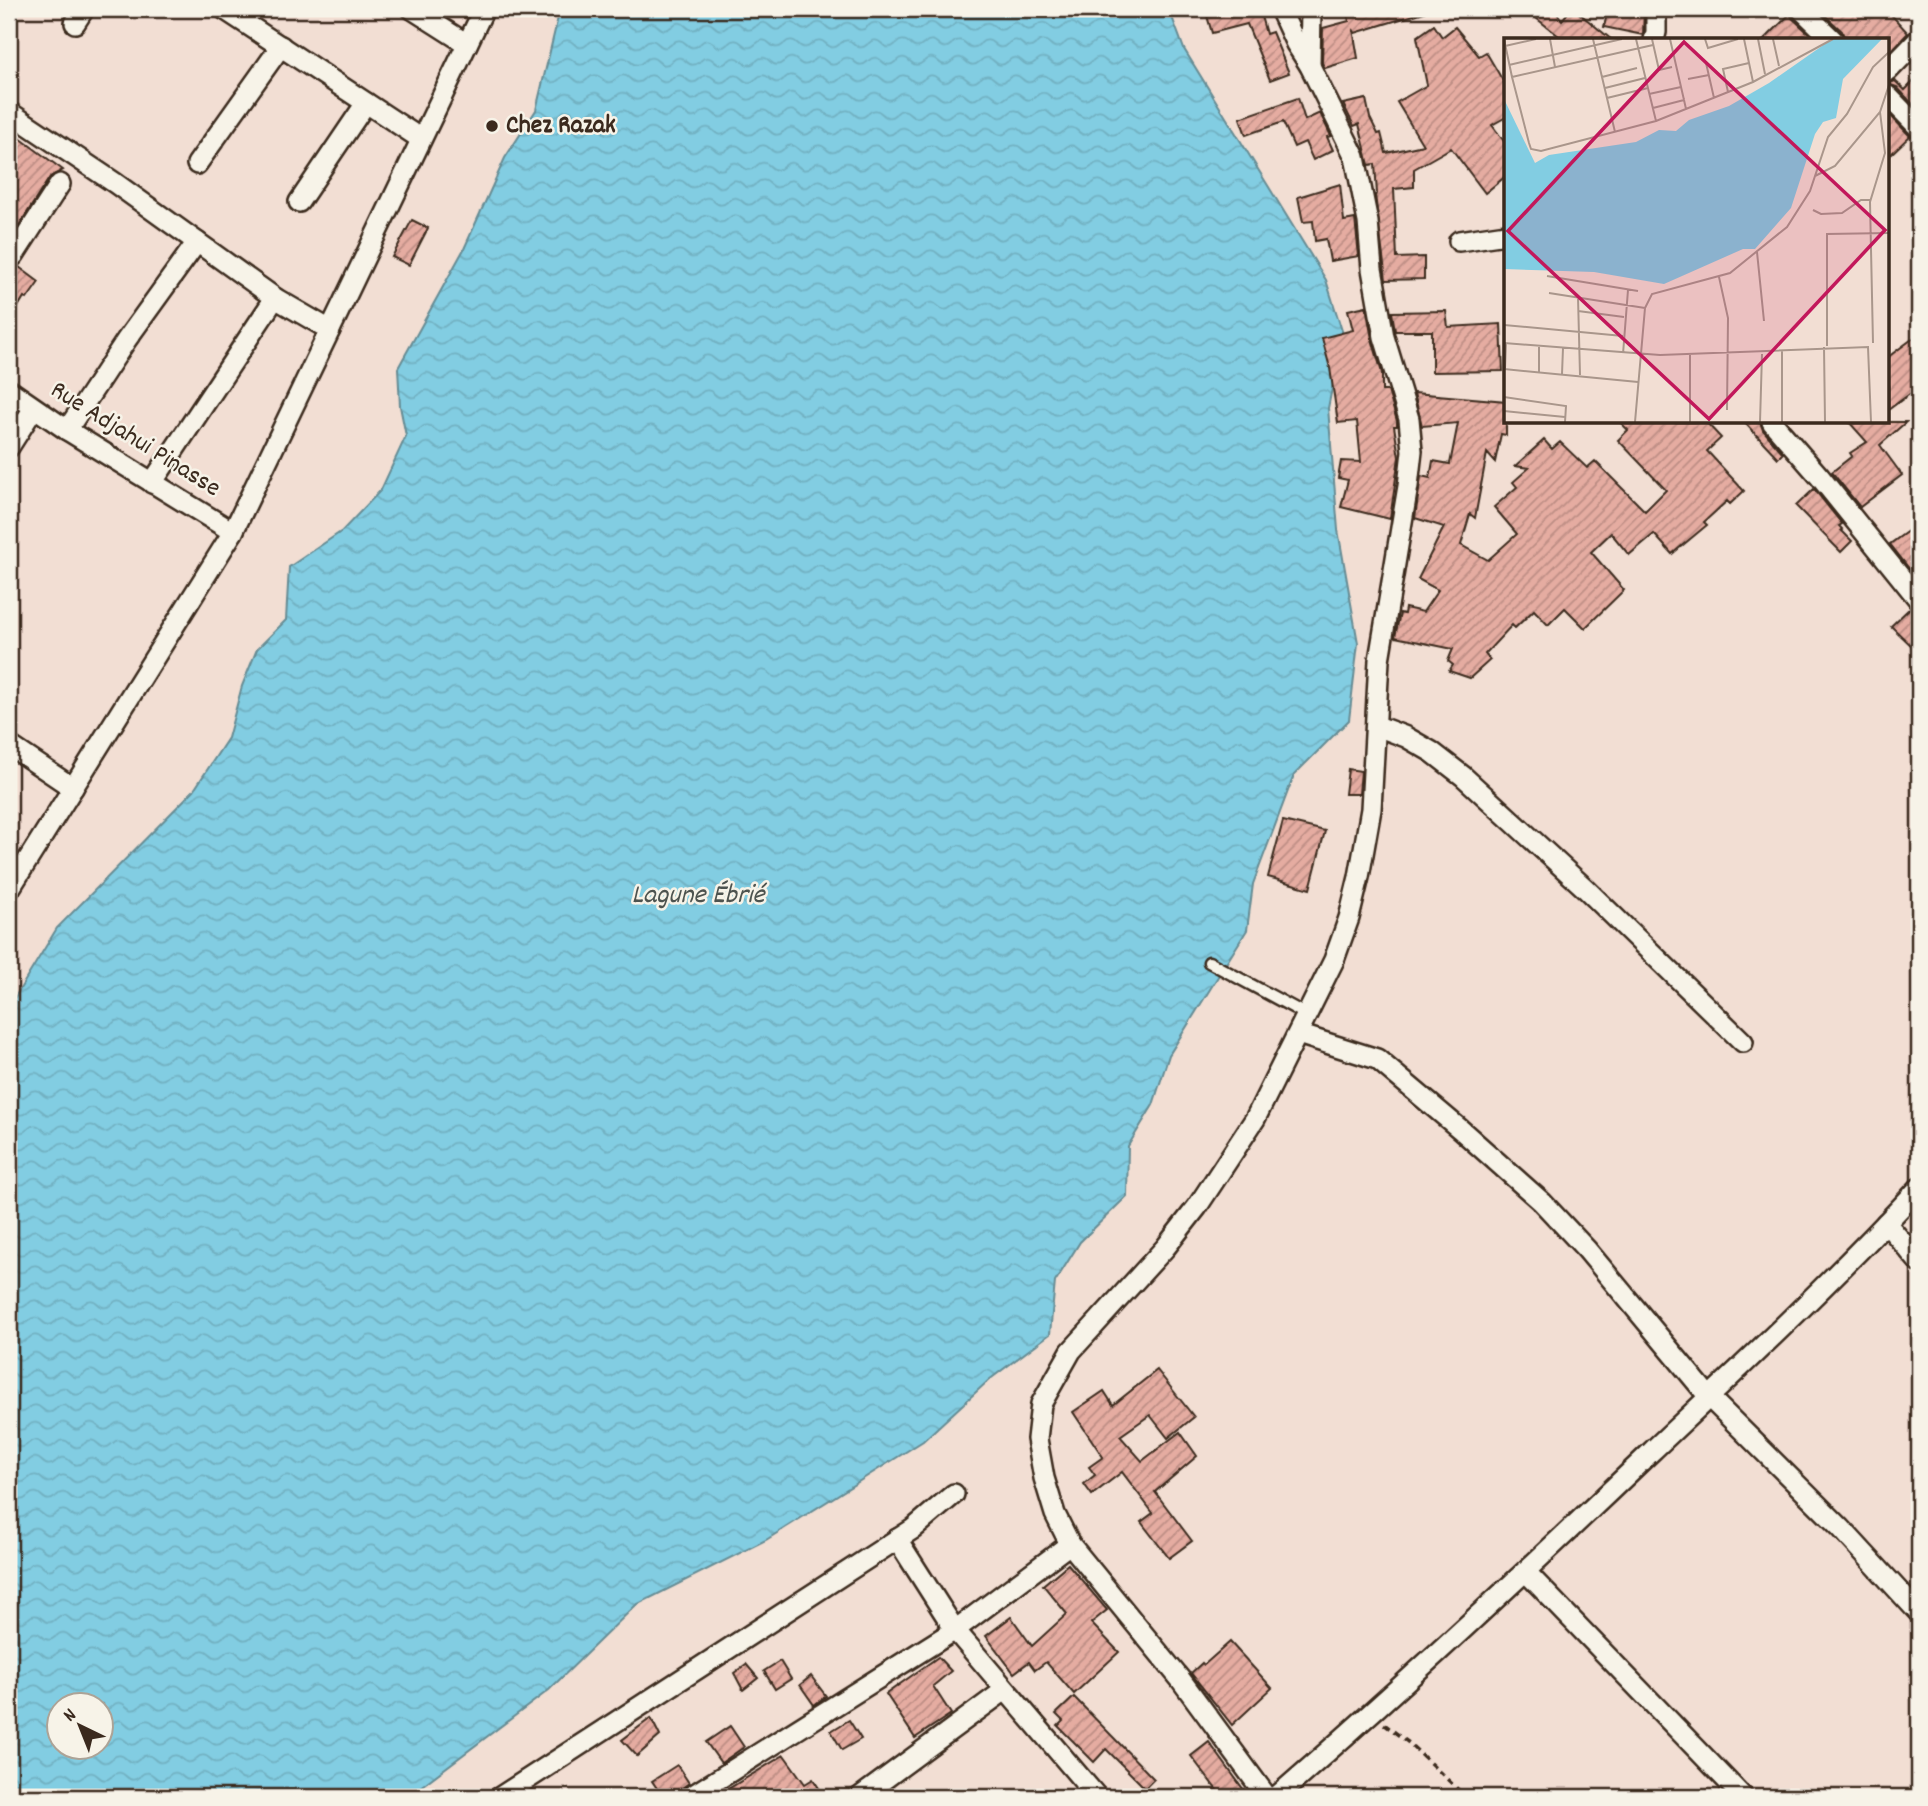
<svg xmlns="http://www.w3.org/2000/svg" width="1928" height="1806" font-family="Dekko,sans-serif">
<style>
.water{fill:url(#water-waves);stroke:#668c94;stroke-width:2;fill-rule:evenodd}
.building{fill:url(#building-hatch);stroke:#3b2a1e;stroke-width:2}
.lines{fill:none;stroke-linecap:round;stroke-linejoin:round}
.service-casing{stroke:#3b2a1e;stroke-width:15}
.minor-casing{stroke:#3b2a1e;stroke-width:24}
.path{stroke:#3b2a1e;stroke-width:3.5;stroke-dasharray:7 5;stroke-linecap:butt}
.service{stroke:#f7f3e8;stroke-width:10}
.minor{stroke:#f7f3e8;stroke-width:19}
.poi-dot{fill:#3b2a1e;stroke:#f7f3e8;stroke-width:2.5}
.labels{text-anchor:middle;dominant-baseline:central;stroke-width:5;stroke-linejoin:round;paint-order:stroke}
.poi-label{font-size:26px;font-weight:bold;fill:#3b2a1e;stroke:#f7f3e8;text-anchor:start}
.street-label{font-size:26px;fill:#3b2a1e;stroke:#f7f3e8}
.water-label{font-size:28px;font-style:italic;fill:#4d534f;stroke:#f7f3e8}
.inset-road{fill:none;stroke:#a9968b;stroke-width:2}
.view{fill:#c2185b;fill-opacity:0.15;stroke:#c2185b;stroke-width:3.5}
.inset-edge{fill:none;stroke:#3b2a1e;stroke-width:3.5}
</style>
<defs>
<pattern id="water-waves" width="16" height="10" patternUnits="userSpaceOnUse" patternTransform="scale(1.75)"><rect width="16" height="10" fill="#82cde2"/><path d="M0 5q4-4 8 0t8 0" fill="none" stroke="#71b0c1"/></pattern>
<pattern id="building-hatch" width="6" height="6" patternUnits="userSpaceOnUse" patternTransform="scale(1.75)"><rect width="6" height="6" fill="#e5aca1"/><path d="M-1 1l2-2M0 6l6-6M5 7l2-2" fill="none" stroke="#bb8c83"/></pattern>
</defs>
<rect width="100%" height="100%" fill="#f2ded3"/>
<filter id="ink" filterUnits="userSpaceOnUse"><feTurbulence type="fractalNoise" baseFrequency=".0143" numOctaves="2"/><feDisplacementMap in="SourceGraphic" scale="14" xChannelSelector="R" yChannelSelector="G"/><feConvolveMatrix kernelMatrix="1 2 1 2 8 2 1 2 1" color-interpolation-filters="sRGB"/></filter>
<g filter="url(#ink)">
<path class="water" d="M560,9H1169L1184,49L1326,280L1343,334L1328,408L1338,530L1358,643L1349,720L1294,775L1253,884L1247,930L1169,1055L1153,1105L1128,1146L1127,1196L1080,1242L1055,1282L1050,1334L989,1380L923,1441L766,1540L636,1605L549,1690L407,1797H9V1007L57,928L194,790L228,738L242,686L257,649L286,620L289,567L342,531L381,490L406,436L400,406L398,368L464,249L505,158L536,110ZM60,1704H102V1746H60Z"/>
<g class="building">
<polygon points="1205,9 1259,9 1266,34 1272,32 1289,73 1270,80 1247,24 1212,33"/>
<polygon points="1346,9 1423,9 1424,12 1355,33 1353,29 1358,58 1325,68 1322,63 1323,28 1349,21"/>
<polygon points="1549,9 1554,9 1562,20 1571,9 1574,9 1612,40 1564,40 1536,18"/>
<polygon points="1608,9 1644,9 1643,35 1604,27"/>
<polygon points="1818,9 1886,9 1908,33 1888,54 1888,40 1845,40 1842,31"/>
<polygon points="1790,14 1792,18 1816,40 1764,40"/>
<polygon points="1434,25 1442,37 1455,27 1479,56 1486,52 1506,86 1506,117 1492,125 1506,144 1506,176 1485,193 1451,148 1414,169 1414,187 1394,189 1397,258 1424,257 1424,279 1386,280 1375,195 1377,194 1375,164 1369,165 1359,124 1354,126 1343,104 1366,99 1370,118 1378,134 1381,133 1386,153 1423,145 1397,102 1427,85 1417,37"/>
<polygon points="1919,76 1919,111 1897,87 1888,84 1895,81 1905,90"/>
<polygon points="1298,98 1305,120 1320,113 1331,136 1327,137 1333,150 1313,160 1305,142 1294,147 1283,122 1246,135 1240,118"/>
<polygon points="1888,113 1910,136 1888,157"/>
<polygon points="9,130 63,170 50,177 9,241"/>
<polygon points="1340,184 1344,221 1355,219 1359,256 1330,261 1326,239 1315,241 1313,221 1303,222 1298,197"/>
<polygon points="412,220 428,228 409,265 392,257"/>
<polygon points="19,267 39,282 27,299 24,297 9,322 9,272"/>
<polygon points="1366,306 1372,339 1382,373 1382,391 1388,391 1397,421 1397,426 1394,426 1399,457 1390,519 1341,507 1348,480 1338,478 1341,461 1361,462 1357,421 1338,423 1330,368 1322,338 1353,330 1348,310"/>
<polygon points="1446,311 1448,327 1501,324 1503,371 1432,372 1432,331 1395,331 1392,312"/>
<polygon points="1919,334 1919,387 1888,410 1888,357"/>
<polygon points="1414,393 1506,401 1506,435 1501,434 1495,462 1487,453 1475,518 1470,514 1461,545 1488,560 1517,534 1494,507 1517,487 1513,482 1529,468 1515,466 1544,440 1552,449 1560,442 1587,468 1595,461 1645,511 1666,490 1618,440 1628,430 1620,422 1706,422 1721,438 1707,451 1744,491 1730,504 1727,501 1704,522 1707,525 1672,554 1654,534 1629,555 1611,533 1591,552 1624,590 1585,628 1565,608 1548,625 1534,610 1515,628 1512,625 1485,654 1490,660 1470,678 1449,671 1453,665 1448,661 1453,649 1395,637 1400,613 1404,614 1405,608 1423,612 1438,590 1418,579 1444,527 1415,518 1421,476 1430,478 1433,461 1450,464 1458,423 1422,426"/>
<polygon points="1744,422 1760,422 1763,430 1783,453 1778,458"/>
<polygon points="1849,422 1906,422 1880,445 1902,475 1860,507 1832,472 1852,456 1850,453 1867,442"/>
<polygon points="1814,489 1842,524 1839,526 1842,529 1841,530 1852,541 1841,552 1796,506"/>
<polygon points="1919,523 1919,564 1911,571 1890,544"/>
<polygon points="1910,608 1919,612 1919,653 1891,626"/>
<polygon points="1348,769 1361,771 1359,794 1345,794"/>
<polygon points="1283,821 1325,831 1310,889 1268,877"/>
<polygon points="1157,1370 1194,1417 1168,1438 1150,1415 1120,1436 1142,1461 1180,1432 1197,1456 1155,1492 1192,1541 1169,1558 1141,1522 1153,1513 1122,1472 1092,1495 1084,1484 1095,1475 1089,1467 1103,1457 1073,1412 1104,1391 1113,1405"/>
<polygon points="1068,1564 1107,1610 1091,1623 1119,1652 1074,1694 1046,1662 1035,1670 1029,1662 1014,1673 986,1636 1011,1617 1032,1646 1067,1614 1043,1585"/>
<polygon points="1230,1642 1272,1688 1232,1725 1191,1673 1202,1663 1204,1665"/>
<polygon points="938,1657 951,1671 933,1686 951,1714 915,1738 886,1694"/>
<polygon points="780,1661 791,1679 775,1689 764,1671"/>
<polygon points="746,1664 758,1678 743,1690 734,1673"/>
<polygon points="811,1676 826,1696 814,1705 800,1685"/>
<polygon points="1074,1697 1154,1779 1145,1788 1106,1749 1094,1762 1058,1726 1063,1721 1056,1714"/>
<polygon points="651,1718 660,1736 637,1756 622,1740"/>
<polygon points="849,1720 861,1739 842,1750 831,1731"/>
<polygon points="730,1726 744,1747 721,1763 706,1742"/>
<polygon points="1209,1742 1249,1797 1222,1797 1191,1756"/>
<polygon points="784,1755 805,1784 813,1779 825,1797 715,1797"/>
<polygon points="677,1765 689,1783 669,1797 663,1797 652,1781"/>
</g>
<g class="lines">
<defs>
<polyline id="service" points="1209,962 1307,1015"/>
<g id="minor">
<polyline points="224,9 421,139"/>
<polyline points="412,9 467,44"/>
<polyline points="1801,9 1833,40"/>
<polyline points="75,23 84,9"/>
<polyline points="1654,40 1656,32 1656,9"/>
<polyline points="1310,66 1311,9"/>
<polyline points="1888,71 1919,39"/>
<polyline points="1888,96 1919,128"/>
<polyline points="9,112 115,183 275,298"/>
<polyline points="197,164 281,46"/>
<polyline points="299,202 366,103"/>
<polyline points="1459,241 1506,234"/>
<polyline points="9,260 14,255 60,184"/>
<polyline points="9,390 67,430 233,532"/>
<polyline points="1772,422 1820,477 1919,600"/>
<polyline points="67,430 127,339 197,242"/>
<polyline points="9,447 34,408"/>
<polyline points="152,483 275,298 330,330"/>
<polyline points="1377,726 1406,737 1432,752 1463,776 1586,889 1743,1042"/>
<polyline points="9,745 73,788"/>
<polyline points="9,890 233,532 484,9"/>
<polyline points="1298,1034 1377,1059 1460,1129 1542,1202 1587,1250 1709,1397 1841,1528 1919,1613"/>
<polyline points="1886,1223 1919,1262"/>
<polyline points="897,1539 955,1630 1097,1797"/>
<polyline points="1526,1572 1743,1797"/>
<polyline points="500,1797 913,1529 954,1494"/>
<polyline points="690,1797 955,1630 1070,1544"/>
<polyline points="860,1797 1005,1690"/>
<polyline points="1267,1797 1181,1680 1070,1544 1055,1514 1044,1478 1037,1439 1041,1404 1071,1351 1165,1248 1197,1207 1255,1119 1334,960 1349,918 1359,877 1371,809 1379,660 1408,486 1412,451 1409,419 1384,337 1372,269 1368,222 1355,157 1310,66 1296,44 1280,9"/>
<path d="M1276,1797C1404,1686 1528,1570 1651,1452C1742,1366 1834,1280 1919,1188"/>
</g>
</defs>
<use href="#service" class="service-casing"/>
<use href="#minor" class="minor-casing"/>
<polyline class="path" points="1384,1724 1409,1743 1466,1797"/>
<use href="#service" class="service"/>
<use href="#minor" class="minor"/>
</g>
</g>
<circle class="poi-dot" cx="492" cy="126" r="7"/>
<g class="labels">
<g class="poi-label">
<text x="506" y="126">Chez Razak</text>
</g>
<g class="street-label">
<text transform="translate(135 440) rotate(32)">Rue Adjahui Pinasse</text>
</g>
<g class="water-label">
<text x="698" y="897">Lagune Ébrié</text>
</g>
</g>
<g transform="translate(1504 38)">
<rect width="385" height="385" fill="#f2ded3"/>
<path d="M328,1H378L339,41L332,80L319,84L311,96L287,170L251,211H239L160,246L90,234L0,231V61L31,125L45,117L132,104L155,92L172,93L185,82L225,68L265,45Z" fill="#82cde2"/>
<path class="inset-road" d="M0,1L8,39L149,7M46,1L51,29M89,1L111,94M132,1L152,83M148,1L155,32L168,29M166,1L180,62M201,1L204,10L234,1M240,1L249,44M254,1L261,36M269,1L275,28M1,8L32,1M202,25L210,60M5,27L118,1M8,39L25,105L27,111L37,113L152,83L249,44L329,1M98,39L133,30M184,41L205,37M101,50L141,40M224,54L219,31L245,25M145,56L177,49M103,60L144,50M149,70L180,62L182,71M311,138L331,128L376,74L385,47M309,172L317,176L338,175L357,162H366M253,214L260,283M43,238L134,253M215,239L224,280L223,372M45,255L141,270M74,259L76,337M74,273L120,279M0,287L119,298M0,305L156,317L364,309L367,384M369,305L366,164L381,115L376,74M323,308V196L385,195M320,309L321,384M119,316L124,252M0,331L134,344M1,331L2,305M35,335V308M58,336L59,310M0,359L62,368L61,384M0,373L61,379M131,384L141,270L148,256L226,235L283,189L306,153L324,99L343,76L369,29L385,14M186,384V317M256,384L258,316M278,384V312"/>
<path class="view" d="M180,4L381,192L205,381L4,193Z"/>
<rect width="385" height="385" class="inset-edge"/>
</g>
<rect width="1928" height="1806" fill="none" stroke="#f7f3e8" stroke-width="35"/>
<rect x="18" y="18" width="1893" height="1771" fill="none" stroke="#3b2a1e" stroke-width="2.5" filter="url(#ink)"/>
<g transform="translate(80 1726) rotate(317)"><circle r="33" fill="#f7f3e8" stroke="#aca397" stroke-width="2"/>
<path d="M0-5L12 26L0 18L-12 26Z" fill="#3b2a1e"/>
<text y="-10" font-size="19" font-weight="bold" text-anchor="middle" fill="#3b2a1e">N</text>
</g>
</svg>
